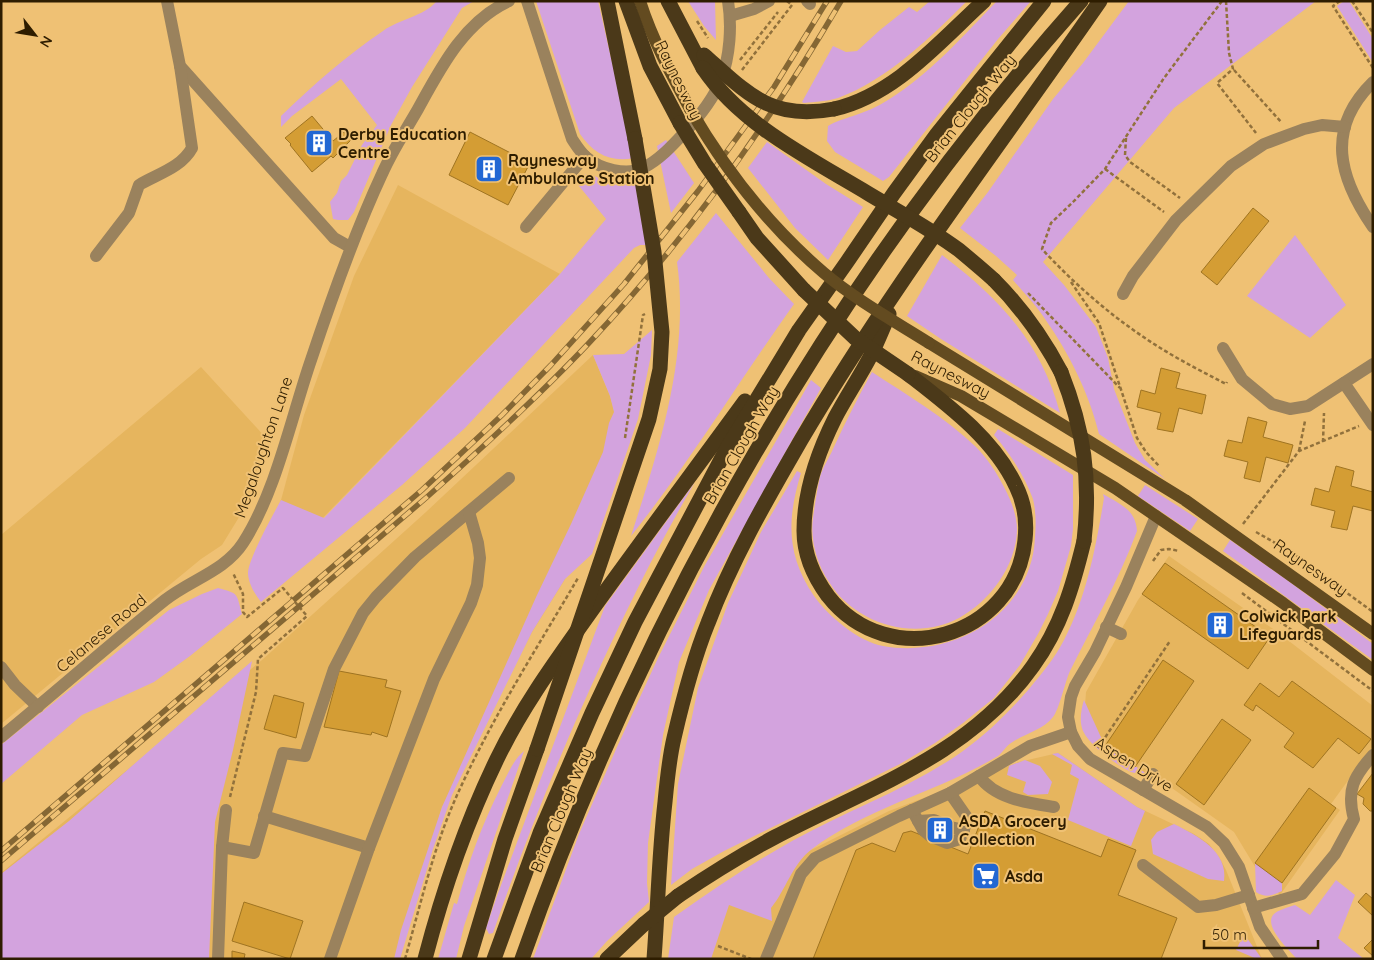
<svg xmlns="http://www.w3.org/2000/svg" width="1374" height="960" font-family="Quicksand,sans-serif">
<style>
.built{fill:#e6b55e}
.green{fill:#d3a3de}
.building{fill:#d49d34;stroke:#9f7422}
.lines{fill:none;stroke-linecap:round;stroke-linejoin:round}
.path{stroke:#91713c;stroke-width:2.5;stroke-dasharray:4 2.5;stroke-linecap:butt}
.minor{stroke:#9a825d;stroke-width:12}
.major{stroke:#634b20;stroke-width:12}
.highway{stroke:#4b3919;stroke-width:15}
.rail-casing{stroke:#856734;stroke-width:5.5}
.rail{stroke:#efc174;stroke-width:4;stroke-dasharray:11;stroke-linecap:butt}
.major-bridge{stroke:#634b20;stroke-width:12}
.highway-bridge{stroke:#4b3919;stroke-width:15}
.labels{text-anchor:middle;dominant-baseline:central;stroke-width:4;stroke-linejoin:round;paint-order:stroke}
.street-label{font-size:16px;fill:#2e1d00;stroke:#efc174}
.poi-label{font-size:16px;font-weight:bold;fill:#2e1d00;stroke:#efc174;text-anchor:start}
</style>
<rect width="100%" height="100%" fill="#efc174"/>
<g class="built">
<polygon points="398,185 560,274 313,528 277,515 304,415 354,276"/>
<polygon points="593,355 610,396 623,444 590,539 532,632 442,807 399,959 1,959 1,873 262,660 426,512"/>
<polygon points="201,367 267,439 244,509 222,545 201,559 1,724 1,535"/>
<polygon points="1169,556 1276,631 1373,706 1373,746 1331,804 1340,810 1280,895 1257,870 1234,832 1169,786 1135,767 1105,746 1084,720 1086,692 1138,600"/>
<polygon points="1058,753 1137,807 1194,834 1209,844 1219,857 1226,870 1262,959 708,959 727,902 795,858 889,811 1019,762"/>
</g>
<g class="green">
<path d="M437,1H474L462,8L412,87L391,125L354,212L348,220H338L333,219L330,202L337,193L341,181L347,175L362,145L377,125L341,79L292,116L281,127V116C313,85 346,56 383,31C399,19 423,17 437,1Z"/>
<path d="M536,1H598L634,158C610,163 593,153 580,134Z"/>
<polygon points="688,1 715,1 716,40 704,26"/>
<path d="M930,1H967C931,37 887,80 838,98C828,101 815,102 804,103L802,102L833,46L846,52L857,51L880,30L909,7L917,12Z"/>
<path d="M997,1H1031L998,39L889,177L883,181L835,152L827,141L828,126C836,121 844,119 853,116C865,112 877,107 888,100C930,74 963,36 997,1Z"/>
<path d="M1129,1H1316L1174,108L1043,262L1064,285L1096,327L1108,358L1114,389L1135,443L1145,460L1165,479L1099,434C1089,393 1069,353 1045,319C1036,305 1024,293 1013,280L1017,275L996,256L960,228L988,192L1053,99L1083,63Z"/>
<polygon points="1344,1 1349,1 1373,39 1372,61 1337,6"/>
<polygon points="666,140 694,183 671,213 657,146"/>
<polygon points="767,142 826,184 863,207 828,260 795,228 748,168"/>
<path d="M584,174C594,173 602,181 612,183C620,185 628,183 637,182L647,245H640L634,248L465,428L402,485L261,602C255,594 249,585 248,574C247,561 274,513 281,500L324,518L560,274L606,219L579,186L577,180Z"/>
<path d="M716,213L769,278L794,304C739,381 690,462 631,536C659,449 690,355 677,262Z"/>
<polygon points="1295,235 1346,305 1310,338 1247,296"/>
<path d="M942,255C999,298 1041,342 1060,413L941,339L907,316Z"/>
<polygon points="652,330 651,355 638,419 592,554 565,579 532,632 452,795 433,849 400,959 394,959 401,930 442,807 537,595 571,524 603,452 609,423 614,412 610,396 593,355 624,354"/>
<path d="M872,372C907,395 946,418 976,447C987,458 997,473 1004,487C1011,500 1017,515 1017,530C1016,566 990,601 959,618C915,642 855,624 829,582C817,564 810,540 813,518C815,504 817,490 820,477C823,467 829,458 833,449C845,423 858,397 872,372Z"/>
<polygon points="811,380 821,388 709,590 679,662 663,735 648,843 647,883 649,902 607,941 591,959 533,959 579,834 617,747 658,658 705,565"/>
<path d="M998,429L1073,475V529L1071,546L1058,591L1048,614L1038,634L1020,665L994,698L963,723L935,743L900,764L724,851L692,869L671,885L678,784L698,688L728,603L761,532L797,471L801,473C787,519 786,555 814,596C828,616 859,642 883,646C955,659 1032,613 1035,537C1036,525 1036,511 1033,499C1024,475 1011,455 994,435Z"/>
<path d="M695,482C680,508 665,535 651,562C590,681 537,806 493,933L489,934L486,928L497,896L605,606Z"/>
<polygon points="1145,485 1198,519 1190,531 1138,496"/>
<path d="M1103,494C1120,504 1136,510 1137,531C1119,580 1093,625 1070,671C1065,682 1059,710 1053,717C1043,730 1024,734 1011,743C1006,746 1003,752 998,756C938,792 868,807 812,849C792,864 786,890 771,908L772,921L729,905L711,959H668L674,917C712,890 751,864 792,841C848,810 911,788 963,751C988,733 1009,712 1029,689C1042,673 1055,658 1064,640C1087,596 1096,546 1104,498Z"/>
<polygon points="1230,540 1287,580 1373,644 1373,660 1223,551"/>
<path d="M218,588C240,594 236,593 242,614L190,656L154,682L82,715L1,784V745L169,610L202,594Z"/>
<polygon points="252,661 233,750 215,822 209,959 1,959 1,874 69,821"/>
<path d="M1084,700L1105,746L1147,774C1142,773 1136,774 1131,772C1117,765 1090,746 1083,731C1079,721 1081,710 1084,700Z"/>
<path d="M524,751L464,926L456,959H438L454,903L457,904C468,863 482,824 501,787C508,774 513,760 524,751Z"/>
<polygon points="1058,753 1137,807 1145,811 1131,846 1068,820 1079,779 1070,774 1072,765 1052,754"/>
<polygon points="1025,760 1040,766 1052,782 1048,794 1028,795 1023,792 1026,782 1007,775 1009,766"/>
<path d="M1174,824C1198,836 1228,851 1224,881L1208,879L1153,854L1151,840L1157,832Z"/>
<path d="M1255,863L1282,883V891C1272,896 1265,898 1256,892Z"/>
<path d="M1336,880L1355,895L1338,938L1364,959H1297C1289,950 1264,927 1273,915C1277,910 1289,907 1295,905L1310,915Z"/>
<polygon points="1244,934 1262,959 1257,959 1236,950"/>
</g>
<g class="building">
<polygon points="312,116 333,141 344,132 351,140 333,158 331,156 312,172 290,145 291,144 285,138"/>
<polygon points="470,132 530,163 508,205 449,175"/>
<polygon points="1253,208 1269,221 1217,285 1201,272"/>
<polygon points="1161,368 1180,373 1176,388 1206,395 1202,414 1179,408 1173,432 1157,429 1161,413 1137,407 1141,390 1155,394"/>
<polygon points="1248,417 1267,422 1263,437 1293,445 1288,463 1266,457 1260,482 1244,478 1248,462 1224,456 1228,440 1242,443"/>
<polygon points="1336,466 1354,471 1351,486 1373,492 1373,511 1353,506 1347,530 1331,527 1335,511 1311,505 1315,488 1329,492"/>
<polygon points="1165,563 1270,637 1248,669 1142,594"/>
<polygon points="1163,660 1194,681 1135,767 1105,746"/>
<polygon points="339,671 387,680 385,687 401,691 387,737 372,732 371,735 324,727"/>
<polygon points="1292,681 1371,739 1359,754 1338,738 1313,768 1284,747 1294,733 1256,705 1253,711 1244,705 1260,683 1279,697"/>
<polygon points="274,695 304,703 296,738 264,729"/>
<polygon points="1222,719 1251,740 1204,805 1176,784"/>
<polygon points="1373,773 1373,811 1370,811 1363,804 1364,798 1357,794"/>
<polygon points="1309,788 1336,808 1282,883 1255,863"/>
<polygon points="985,811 1101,857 1108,839 1136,850 1118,895 1177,918 1161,959 813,959 856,850 872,843 895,852 903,833 911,831 968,854"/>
<polygon points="1366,893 1373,899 1373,916 1358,902"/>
<polygon points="244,902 303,921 290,959 232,941"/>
<polygon points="1373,939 1373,956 1364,948"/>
<polygon points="232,951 245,954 244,959 232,959"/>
</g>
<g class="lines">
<g class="path">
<path d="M1222,1L1164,78L1105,169L1073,202L1051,223L1042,249C1077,287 1118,322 1162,349C1183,362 1205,373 1226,384L1227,382"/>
<polyline points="1226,1 1229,53 1233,69 1217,83 1256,133"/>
<polyline points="1340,1 1333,6 1373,68"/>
<polyline points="1352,1 1373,33"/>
<polyline points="697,21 708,38"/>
<polyline points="740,60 778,12"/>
<polyline points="742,70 792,5 787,1"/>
<polyline points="1234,70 1282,123"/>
<polyline points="1126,138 1125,155 1130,162 1180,198"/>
<polyline points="1105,169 1164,212"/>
<polyline points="1071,282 1099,323 1137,438 1146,452 1159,466"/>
<polyline points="1028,293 1120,388"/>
<polyline points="625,438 643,315 645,314"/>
<polyline points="1323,442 1324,413"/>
<polyline points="1299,451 1305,421"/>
<polyline points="1243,524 1299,451 1359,426"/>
<polyline points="1256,532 1291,552 1373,612"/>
<polyline points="1153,561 1161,550 1169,549 1179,551"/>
<polyline points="1242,593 1373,691"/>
<polyline points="1098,748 1170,641"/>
<polyline points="230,797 256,692 258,659 307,616 283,588 247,617 243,612 243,594 233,573"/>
<polyline points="718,946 751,959"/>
<path d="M405,959C421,903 434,845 458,793C492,718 537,648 578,578"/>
</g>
<g class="minor">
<polyline points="167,1 180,66 334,238 350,247"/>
<path d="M527,1L572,139C576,145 580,152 586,157C600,169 626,176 643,168C659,160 672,146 684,133C698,118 713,100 721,80C730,56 732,26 728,1"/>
<polyline points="807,1 810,4"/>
<polyline points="730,16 754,9 769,1"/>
<path d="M1373,82C1325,129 1339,178 1373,227"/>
<polyline points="526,227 585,156"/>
<path d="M96,256L129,213L139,185C157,174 181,168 192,148L180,66"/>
<polyline points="1123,294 1133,276 1176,220 1231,166 1264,144 1304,129 1322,125 1345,127"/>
<polyline points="1223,348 1242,379 1272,404 1290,409 1308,406 1373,364"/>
<polyline points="1344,383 1373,425"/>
<polyline points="1156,516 1126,587 1095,652 1075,686 1071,697 1068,717 1071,732 1078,746 1090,759 1207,827 1224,843 1239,867 1260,927 1282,959"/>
<polyline points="1106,627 1121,634"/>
<polyline points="1,667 15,685 38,707"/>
<path d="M1,737C56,692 110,644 165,600C190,580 225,571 243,543C276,492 291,418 311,360C332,297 354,234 382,174C392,151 406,130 418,109C441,67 464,22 509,1"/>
<path d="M979,776C995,799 1029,803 1054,807"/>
<polyline points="1143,790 1153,774"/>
<polyline points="912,810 923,830 930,836 947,843 960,839 968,819 950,793"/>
<polyline points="264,816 369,848"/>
<polyline points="918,821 934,820 954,828 964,830"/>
<polyline points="222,847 254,853 283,753 305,756 334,669 363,613 376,597 415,557 509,478"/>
<polyline points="1143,865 1198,907 1216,905 1249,895"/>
<path d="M1253,908L1302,894L1335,854L1354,819C1346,790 1354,776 1373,755"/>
<polyline points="218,959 222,847 226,810"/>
<polyline points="330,959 369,848 434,679 471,603 477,585 480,558 478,543 469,512"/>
<polyline points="766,959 801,874 815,858 899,816 950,793 1030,746 1071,732"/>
</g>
<g class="major">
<path d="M640,1C652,39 671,74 690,109"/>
<polyline points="929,343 1185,500 1373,634"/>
<polyline points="915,376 961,396 1115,488 1283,603 1373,670"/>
</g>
<g class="highway">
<polyline points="607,1 635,139"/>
<polyline points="626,1 650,66 680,123"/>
<polyline points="668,1 703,68"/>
<path d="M834,109C895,95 939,42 984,1"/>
<polyline points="739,212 757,238 804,290"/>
<path d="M994,280C1021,307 1043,338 1061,372"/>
<path d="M889,314C883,328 877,343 870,357C859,378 846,397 835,418C818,452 804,492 804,531C804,555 814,577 828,596C889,674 1015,638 1025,540C1027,522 1024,502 1016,486C994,439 948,405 908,374"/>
<path d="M678,896C709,875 741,855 775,837C868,788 969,756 1033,666C1061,627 1073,586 1084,541"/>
<path d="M425,959C443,890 466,823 497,759C524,703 561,654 597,603C646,535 696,468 745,401"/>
<polyline points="469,959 505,839 537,749"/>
<polyline points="494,959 540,833 592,713 635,622 726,450 799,330 847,262 894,193 937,134 1044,1"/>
<path d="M522,959C645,609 834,279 1081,1"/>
<polyline points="607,959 644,924"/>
<path d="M654,959C658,906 659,854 665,802C667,781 669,759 674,738C683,699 693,660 708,623C732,559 767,499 801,440C891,287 999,147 1100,1"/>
</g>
<defs>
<g id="rail">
<polyline points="1,851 422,490 502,415 551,365 624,284 698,191 774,87 827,1"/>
<path d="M1,861L427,497C482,448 537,398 588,344C686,240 769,124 841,1"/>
</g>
</defs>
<use href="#rail" class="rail-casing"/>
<use href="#rail" class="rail"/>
<path class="major-bridge" d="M690,109C726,171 770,227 824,273C856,300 894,321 929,343"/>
<g class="highway-bridge">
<path d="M704,55C748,94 771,121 834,109"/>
<path d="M703,68C741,125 811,159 869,194C899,212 931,229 959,250C971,260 983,270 994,280"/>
<polyline points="680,123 705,164 739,212"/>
<polyline points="804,290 855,338 908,374"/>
<path d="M1061,372C1084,430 1091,479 1084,541"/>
<polyline points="537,749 649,419 660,369 662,332 654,252 635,139"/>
<polyline points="644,924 678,896"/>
</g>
</g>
<defs>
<symbol id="building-square" viewBox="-11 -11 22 22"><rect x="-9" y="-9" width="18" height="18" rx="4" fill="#2267d3" stroke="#efc174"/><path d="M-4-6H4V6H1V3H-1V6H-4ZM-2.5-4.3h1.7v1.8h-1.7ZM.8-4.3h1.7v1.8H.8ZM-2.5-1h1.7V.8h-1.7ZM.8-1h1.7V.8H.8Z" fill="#fff"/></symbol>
<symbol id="supermarket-square" viewBox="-11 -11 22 22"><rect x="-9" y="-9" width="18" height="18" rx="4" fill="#2267d3" stroke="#efc174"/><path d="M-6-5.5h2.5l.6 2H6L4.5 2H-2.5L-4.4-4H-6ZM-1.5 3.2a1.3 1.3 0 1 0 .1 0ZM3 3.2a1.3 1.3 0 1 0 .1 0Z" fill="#fff"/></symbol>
</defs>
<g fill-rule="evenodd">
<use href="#building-square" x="303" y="127" width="32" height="32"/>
<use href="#building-square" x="473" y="153" width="32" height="32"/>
<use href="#building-square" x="1204" y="609" width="32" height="32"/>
<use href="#building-square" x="924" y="814" width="32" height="32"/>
<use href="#supermarket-square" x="970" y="860" width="32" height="32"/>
</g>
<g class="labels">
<g class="street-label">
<text transform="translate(679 80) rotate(64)">Raynesway</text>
<text transform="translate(970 108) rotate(-51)">Brian Clough Way</text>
<text transform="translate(951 374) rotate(27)">Raynesway</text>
<text transform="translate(741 445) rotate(-60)">Brian Clough Way</text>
<text transform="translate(263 447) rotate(-71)">Megaloughton Lane</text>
<text transform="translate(1311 567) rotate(35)">Raynesway</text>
<text transform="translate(101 633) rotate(-40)">Celanese Road</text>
<text transform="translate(1134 764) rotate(32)">Aspen Drive</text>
<text transform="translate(561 810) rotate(-67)">Brian Clough Way</text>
</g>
<g class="poi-label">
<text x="338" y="134">Derby Education<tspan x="338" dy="18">Centre</tspan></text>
<text x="508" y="160">Raynesway<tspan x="508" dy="18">Ambulance Station</tspan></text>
<text x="1239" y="616">Colwick Park<tspan x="1239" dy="18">Lifeguards</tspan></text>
<text x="959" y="821">ASDA Grocery<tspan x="959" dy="18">Collection</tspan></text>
<text x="1005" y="876">Asda</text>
</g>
</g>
<rect width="1374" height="960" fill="none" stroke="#2e1d00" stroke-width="5"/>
<g transform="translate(35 35) rotate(121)" stroke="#efc174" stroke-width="4" paint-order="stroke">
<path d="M0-4L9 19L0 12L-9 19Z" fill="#2e1d00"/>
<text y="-8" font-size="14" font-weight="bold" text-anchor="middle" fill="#2e1d00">N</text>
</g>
<path d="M1204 940v8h114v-8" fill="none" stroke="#2e1d00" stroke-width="2.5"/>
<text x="1212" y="940" font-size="15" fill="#2e1d00" stroke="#efc174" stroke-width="4" paint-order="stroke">50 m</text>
</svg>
